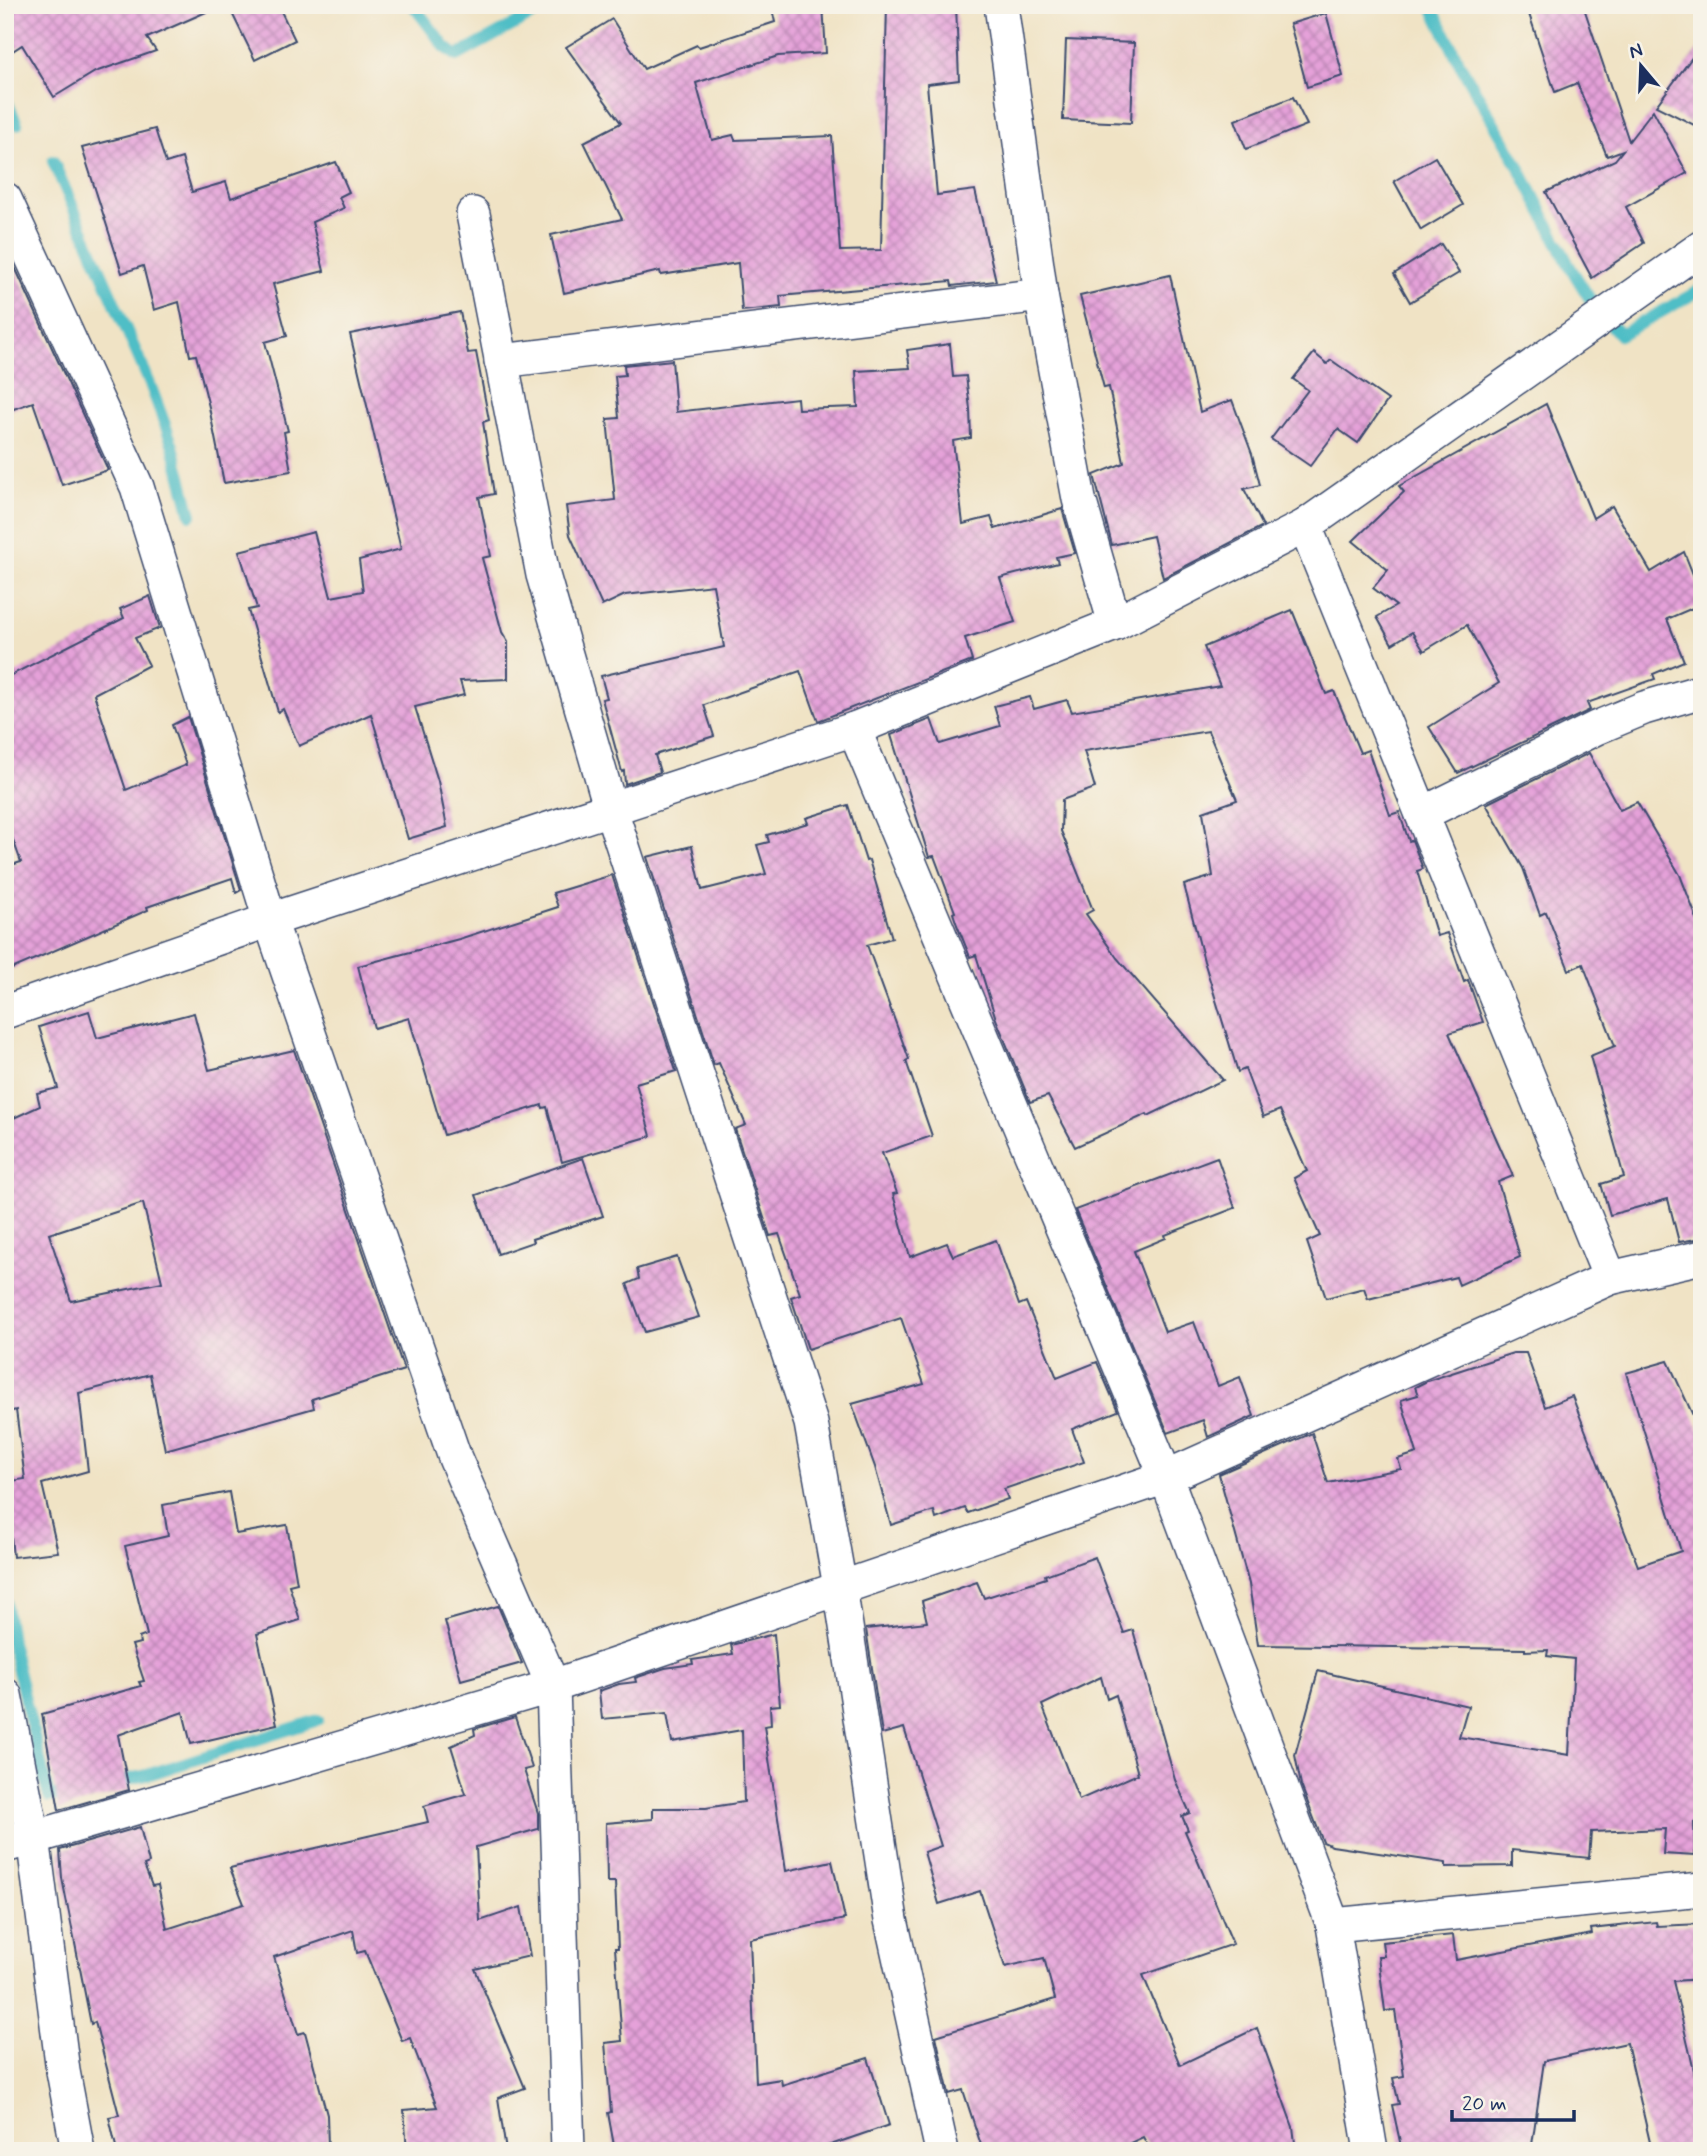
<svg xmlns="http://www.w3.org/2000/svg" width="1707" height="2156" font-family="Mynerve,sans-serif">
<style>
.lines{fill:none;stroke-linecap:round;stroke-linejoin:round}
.stream{stroke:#50bec6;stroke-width:12}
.building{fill:url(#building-cross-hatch);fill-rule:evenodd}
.minor-casing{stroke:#3b4a6d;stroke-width:36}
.minor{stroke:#fff;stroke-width:33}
</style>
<defs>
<pattern id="building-cross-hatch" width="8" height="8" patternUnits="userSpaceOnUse" patternTransform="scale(1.75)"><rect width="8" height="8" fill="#e5a1d9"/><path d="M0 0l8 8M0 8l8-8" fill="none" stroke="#b984b3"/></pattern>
</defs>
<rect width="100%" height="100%" fill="#f7f3e8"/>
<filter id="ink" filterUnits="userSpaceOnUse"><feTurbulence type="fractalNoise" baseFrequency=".0143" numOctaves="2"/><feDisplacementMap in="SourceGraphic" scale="14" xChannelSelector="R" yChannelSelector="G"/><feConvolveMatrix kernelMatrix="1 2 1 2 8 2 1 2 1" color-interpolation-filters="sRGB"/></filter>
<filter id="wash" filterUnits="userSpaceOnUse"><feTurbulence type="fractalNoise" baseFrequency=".00686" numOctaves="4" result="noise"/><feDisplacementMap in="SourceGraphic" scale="28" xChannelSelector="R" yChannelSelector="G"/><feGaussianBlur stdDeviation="1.57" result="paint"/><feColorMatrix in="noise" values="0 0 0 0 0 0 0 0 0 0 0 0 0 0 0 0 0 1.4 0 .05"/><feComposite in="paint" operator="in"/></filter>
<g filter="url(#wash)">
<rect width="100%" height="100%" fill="#f0e3c5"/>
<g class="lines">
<g class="stream">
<polyline points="413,5 445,47 457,56 550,5"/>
<polyline points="1431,5 1461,66 1516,161 1570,267 1593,304 1620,335 1702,289"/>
<polyline points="5,97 17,124"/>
<polyline points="53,161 150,384 173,446 191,515"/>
<polyline points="5,1599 11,1642 49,1797 73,1792"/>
<polyline points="111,1783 147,1775 318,1720"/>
</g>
</g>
<g id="blocks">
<g class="building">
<polygon points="5,5 222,5 147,38 156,51 95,72 54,97 22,45 5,56"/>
<polygon points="228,5 278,5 295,40 255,60"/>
<polygon points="771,5 823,5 826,53 778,56 696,83 712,140 733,135 735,140 832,136 840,251 881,250 887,5 956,5 959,80 927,84 937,195 975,190 996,281 952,286 951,281 780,296 781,307 742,311 738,263 661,275 660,271 564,293 551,235 622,219 584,142 621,123 566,47 612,19 644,69 697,45 699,47 775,22"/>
<polygon points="1526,5 1583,5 1629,141 1653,110 1687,173 1626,207 1644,243 1592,278 1546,192 1615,160 1623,150 1607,156 1577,83 1555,92"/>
<polygon points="1326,13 1343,76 1307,87 1290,24"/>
<polygon points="1066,40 1134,43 1131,123 1063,120"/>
<polygon points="1702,44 1702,129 1656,106"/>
<polygon points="1293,97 1307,125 1246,149 1235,120"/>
<polygon points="155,129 166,163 182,158 192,192 226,182 231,198 336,162 349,192 339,197 344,208 312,222 324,271 273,284 287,336 265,342 288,431 284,432 291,471 224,483 209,407 196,355 190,356 179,302 154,310 143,266 122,273 82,148"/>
<polygon points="1435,157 1463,205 1421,230 1394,181"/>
<polygon points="1441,244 1459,273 1410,302 1394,274"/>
<polygon points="13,263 108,470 62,485 33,402 5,412 5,266"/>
<polygon points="1170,275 1200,412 1232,400 1252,454 1260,485 1244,489 1263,526 1163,578 1153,536 1112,545 1094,475 1124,463 1109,387 1104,388 1080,296"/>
<polygon points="460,312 468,353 476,352 489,420 483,422 494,494 479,497 491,556 482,558 502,632 508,642 508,679 460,681 464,695 415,707 438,781 447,827 408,839 371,714 299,746 283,709 278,712 248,610 257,608 239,551 314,532 331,597 363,591 359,560 401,549 350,334"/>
<polygon points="950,344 953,377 966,376 970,409 971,438 953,441 963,524 991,517 995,529 1062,509 1075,553 1056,557 1058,563 1000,578 1015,622 965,638 972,661 818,721 800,671 704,705 714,736 655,755 660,772 625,784 624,771 622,772 602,699 607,698 601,676 724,647 713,585 625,595 602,606 570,535 566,506 615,500 607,419 619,418 615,376 625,375 624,365 672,360 676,412 797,398 798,409 858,407 856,371 910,368 907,350"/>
<polygon points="1314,353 1327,364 1331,360 1388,400 1358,443 1338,429 1310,466 1271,439 1308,390 1293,379"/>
<polygon points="1546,404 1593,518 1612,506 1651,572 1684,552 1702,597 1702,604 1667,619 1684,661 1653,674 1655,679 1587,703 1590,710 1458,773 1429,727 1499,683 1467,625 1424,651 1412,632 1392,644 1377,617 1396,606 1373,588 1388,570 1353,541 1404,492 1399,486"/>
<polygon points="150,596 160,628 135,638 149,665 94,694 126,790 186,765 172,725 188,717 241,890 236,893 232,878 147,907 148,910 5,972 5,867 21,862 5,817 5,678 124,618 120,609"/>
<polygon points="1292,610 1326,694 1334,691 1360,753 1368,750 1390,815 1399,812 1409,841 1412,840 1423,869 1417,871 1437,936 1447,933 1464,982 1468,980 1483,1022 1449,1033 1513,1176 1498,1182 1520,1257 1459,1285 1456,1277 1368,1299 1364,1288 1326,1298 1307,1242 1320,1236 1294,1178 1307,1171 1280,1110 1263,1117 1245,1069 1238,1072 1204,961 1184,885 1213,876 1203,812 1237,800 1208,731 1084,751 1095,788 1062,800 1061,831 1093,910 1086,914 1117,958 1223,1080 1148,1116 1147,1114 1075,1147 1048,1096 1030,1102 996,1019 976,955 970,957 957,925 953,913 955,912 934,856 929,857 891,735 931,719 940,744 1000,726 994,706 1030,697 1034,709 1067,700 1072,712 1220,686 1204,647"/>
<polygon points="1589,753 1620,810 1637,802 1680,875 1702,932 1702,1238 1679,1242 1668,1199 1610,1215 1601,1184 1624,1177 1590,1056 1615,1046 1583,964 1569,970 1546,912 1540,915 1523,868 1486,804"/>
<polygon points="848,805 866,861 869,860 892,938 867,945 909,1059 906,1061 932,1136 882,1153 897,1193 893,1194 910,1257 947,1243 953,1256 996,1240 1019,1305 1026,1302 1057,1378 1097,1362 1118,1411 1072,1429 1084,1462 1004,1489 1008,1499 968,1513 965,1508 936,1519 934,1511 891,1525 875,1467 852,1404 924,1384 901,1318 808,1349 791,1297 800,1294 779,1234 770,1236 735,1129 746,1125 719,1063 714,1065 647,857 692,846 702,890 766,874 757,845 769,842 767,835 808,823 806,818"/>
<polygon points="612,875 676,1071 636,1083 651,1136 562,1162 547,1107 543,1108 542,1105 444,1135 409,1018 374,1028 358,966 459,939 558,907 553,893"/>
<path d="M89,1011L97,1038L194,1013L209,1070L294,1050L404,1370L312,1399L314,1408L165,1450L150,1374L79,1393L88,1471L42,1484L58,1552L13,1557L10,1526L5,1527V1482L25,1479L16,1410L5,1413V1122L40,1106L37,1093L58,1088L39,1027ZM143,1203L162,1282L71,1301L49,1234Z"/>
<polygon points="1217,1157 1235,1208 1165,1235 1166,1238 1134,1251 1165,1332 1194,1322 1218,1386 1240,1377 1254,1416 1208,1437 1203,1420 1168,1433 1075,1210"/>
<polygon points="583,1158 603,1216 532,1239 533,1242 498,1254 476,1195"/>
<polygon points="677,1257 699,1317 645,1332 627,1284 639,1279 637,1269"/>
<polygon points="1513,1353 1526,1353 1545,1407 1572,1396 1638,1566 1681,1551 1626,1373 1668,1361 1702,1435 1702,1822 1694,1822 1695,1856 1663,1854 1665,1829 1591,1832 1589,1858 1512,1850 1512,1866 1446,1867 1446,1863 1332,1846 1323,1842 1301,1785 1295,1755 1318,1671 1468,1706 1459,1737 1569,1755 1574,1659 1547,1656 1548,1650 1525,1651 1525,1649 1258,1645 1249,1584 1219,1474 1312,1433 1328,1483 1401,1469 1398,1459 1417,1453 1401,1400 1418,1395 1415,1387 1427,1381"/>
<polygon points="229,1492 236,1534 287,1525 297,1583 289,1585 300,1620 257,1634 277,1724 191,1744 183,1712 118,1735 129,1790 59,1810 42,1714 141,1686 139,1682 144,1681 132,1645 140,1643 139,1638 147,1635 125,1546 168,1536 163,1505"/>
<path d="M1095,1557L1124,1633L1133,1630L1175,1780L1190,1813L1182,1816L1188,1830L1185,1831L1233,1944L1143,1975L1180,2065L1257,2028L1293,2127L1296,2151H1151L1143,2137L1113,2151H983L963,2090L949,2094L936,2036L1055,1999L1044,1958L1005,1967L980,1891L939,1904L924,1852L941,1846L904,1728L882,1734L866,1629L927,1622L922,1601L977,1582L984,1598L1046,1578L1045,1575ZM1101,1677L1107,1699L1116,1695L1138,1774L1079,1800L1042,1705Z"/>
<polygon points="498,1606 522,1663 461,1680 445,1621"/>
<polygon points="774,1634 780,1705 770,1706 771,1725 764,1726 786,1871 832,1861 845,1919 750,1939 756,2083 781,2079 782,2085 868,2058 889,2125 813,2151 615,2151 608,2113 611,2112 605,2043 622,2041 615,1948 618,1948 615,1882 607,1882 606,1823 653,1819 653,1808 706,1808 744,1802 742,1730 672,1742 667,1713 602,1719 599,1691 619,1684 636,1682 635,1678 665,1668 693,1664 692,1660 733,1654 731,1645"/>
<polygon points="515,1717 532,1768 524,1770 538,1813 538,1829 476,1847 480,1921 521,1907 530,1956 475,1969 525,2088 498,2098 506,2151 407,2151 404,2110 437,2107 410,2038 402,2041 365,1951 357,1953 353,1930 274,1957 298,2034 305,2032 327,2115 328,2146 278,2151 117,2151 109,2117 119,2115 95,2022 91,2024 62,1878 60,1850 140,1827 149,1863 144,1865 152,1886 158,1885 167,1929 244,1904 230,1868 428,1822 424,1806 466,1794 451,1746 475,1735 474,1729"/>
<polygon points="1656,1922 1657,1926 1702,1924 1702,1979 1673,1981 1702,2105 1702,2145 1686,2151 1652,2151 1627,2043 1544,2061 1532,2145 1494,2151 1402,2151 1392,2105 1399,2104 1393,2078 1404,2076 1395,2010 1385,2011 1378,1956 1384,1956 1382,1942 1453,1935 1456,1960 1592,1934 1591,1929"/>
</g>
</g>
</g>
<g filter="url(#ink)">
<use href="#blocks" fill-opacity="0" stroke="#3b4a6d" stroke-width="2"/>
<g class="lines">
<defs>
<g id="minor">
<polyline points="1001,5 1041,295 1079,499 1115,624"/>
<polyline points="5,199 137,487 270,920 455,1458 553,1686 568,2151"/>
<polyline points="473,214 543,575 611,810 811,1423 840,1587 891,1920 942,2151"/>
<polyline points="501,361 1041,295"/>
<polyline points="1305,526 1610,1278"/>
<polyline points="854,729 1166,1477 1333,1925 1371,2151"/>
<polyline points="1422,814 1596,728 1644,708 1702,691"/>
<polyline points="5,1012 270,920 854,729 1115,624 1305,526 1702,247"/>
<polyline points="5,1695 33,1837 63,2071 78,2151"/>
<polyline points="5,1846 553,1686 1166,1477 1610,1278 1702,1257"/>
<polyline points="1333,1925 1702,1889"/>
</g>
</defs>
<use href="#minor" class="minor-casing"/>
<use href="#minor" class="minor"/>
</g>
</g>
<rect width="1707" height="2156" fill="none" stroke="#f7f3e8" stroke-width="28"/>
<g transform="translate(1641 66) rotate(341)" stroke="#f7f3e8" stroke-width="5" paint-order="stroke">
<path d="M0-5L12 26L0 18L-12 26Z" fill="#1b2f5e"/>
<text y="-10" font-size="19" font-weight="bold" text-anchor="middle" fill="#1b2f5e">N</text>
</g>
<path d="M1452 2110v10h122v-10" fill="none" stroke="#1b2f5e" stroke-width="3.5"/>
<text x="1462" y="2110" font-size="21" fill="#1b2f5e" stroke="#f7f3e8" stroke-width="5" paint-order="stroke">20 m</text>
</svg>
